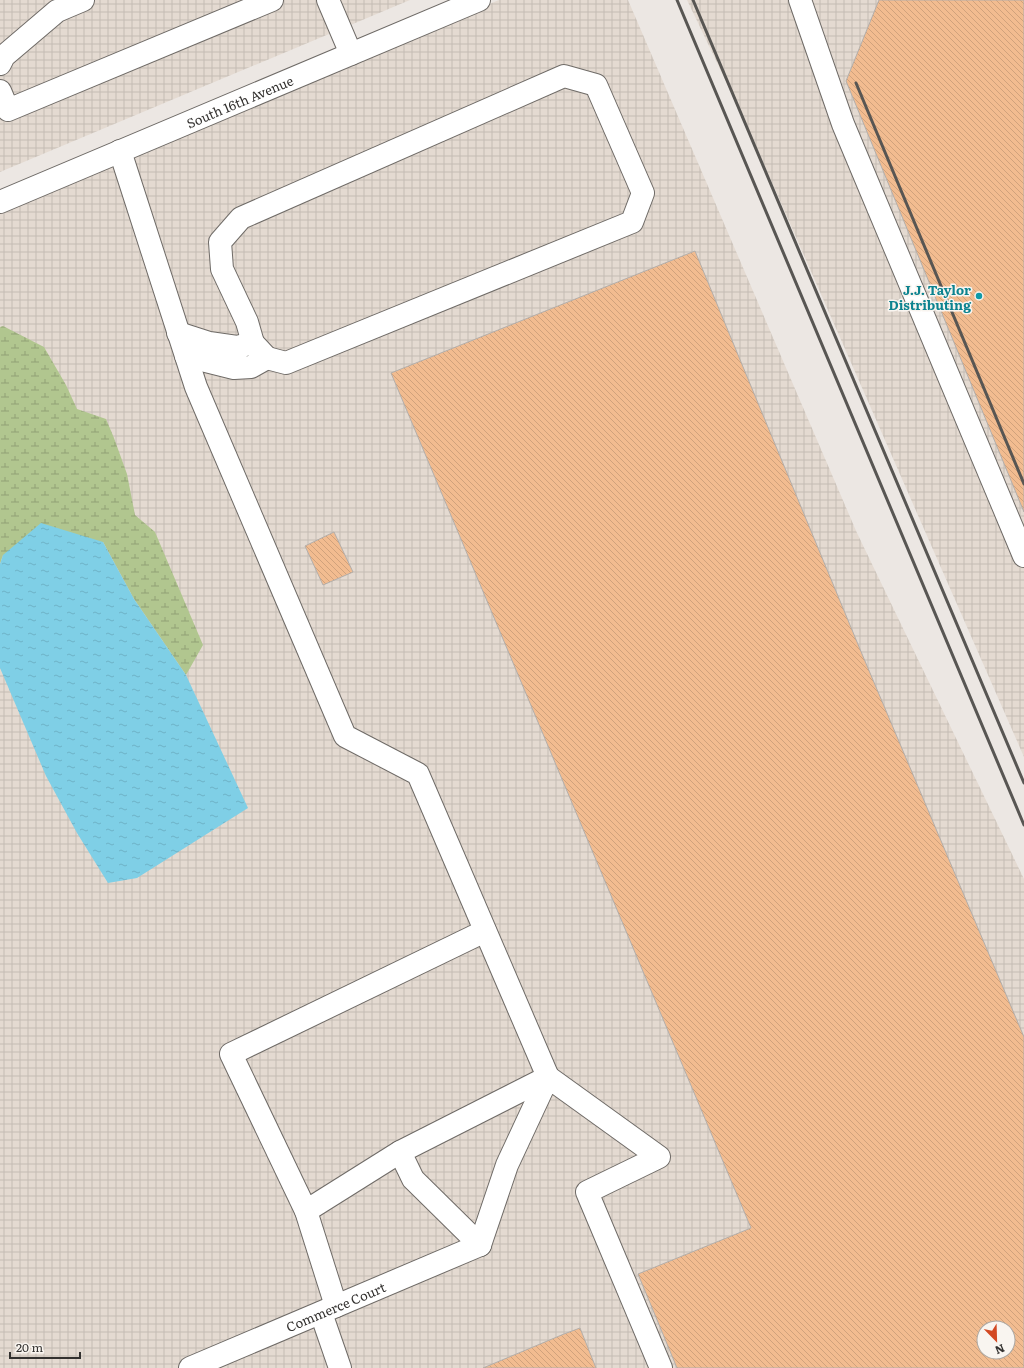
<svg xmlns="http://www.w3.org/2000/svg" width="1024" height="1368" font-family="Literata,serif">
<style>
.industrial{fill:url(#industrial-grid);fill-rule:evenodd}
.wetland{fill:url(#wetland-marsh)}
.water{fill:url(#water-ripples)}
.building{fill:url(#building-back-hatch);stroke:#b3aeaa;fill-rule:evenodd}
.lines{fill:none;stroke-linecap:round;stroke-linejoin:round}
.minor-casing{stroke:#6f6b67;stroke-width:24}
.minor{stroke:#fff;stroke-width:22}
.rail{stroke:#585653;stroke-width:3}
.culture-dot{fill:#0f9aa8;stroke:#f9f5f0;stroke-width:1.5}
.labels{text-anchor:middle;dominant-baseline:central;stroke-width:3;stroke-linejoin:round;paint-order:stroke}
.street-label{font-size:13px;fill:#33312f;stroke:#f9f5f0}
.culture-label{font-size:13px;font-weight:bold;fill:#0d838f;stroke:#f9f5f0;text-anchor:end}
</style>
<defs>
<pattern id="industrial-grid" width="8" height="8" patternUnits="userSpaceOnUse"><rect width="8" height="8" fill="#e4dad1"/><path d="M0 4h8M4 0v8" fill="none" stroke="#c4bcb4"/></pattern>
<pattern id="wetland-marsh" width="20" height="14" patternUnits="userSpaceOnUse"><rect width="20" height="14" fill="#b1c68f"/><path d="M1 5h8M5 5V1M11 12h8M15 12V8" fill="none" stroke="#91a175"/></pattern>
<pattern id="water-ripples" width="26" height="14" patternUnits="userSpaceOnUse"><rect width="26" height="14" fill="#7fcfe6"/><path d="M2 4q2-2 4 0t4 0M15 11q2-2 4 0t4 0" fill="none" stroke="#6eb2c6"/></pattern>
<pattern id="building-back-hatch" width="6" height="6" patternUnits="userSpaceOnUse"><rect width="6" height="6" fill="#f2bc90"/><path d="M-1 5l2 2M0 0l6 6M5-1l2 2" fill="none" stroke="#d0a27c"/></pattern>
</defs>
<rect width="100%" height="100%" fill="#ece7e3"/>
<g class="industrial">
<polygon points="0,0 410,0 0,172"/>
<path d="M499,0H628L857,533L1024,879V1368H0V212L80,176ZM984,1328H1008V1352H984Z"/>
<polygon points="687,0 1024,0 1024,757 745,121"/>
</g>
<polygon class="wetland" points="3,326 44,347 66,385 77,409 106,419 114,438 127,474 135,515 155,532 203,645 186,675 134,599 103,542 3,555 0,564 0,327"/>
<polygon class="water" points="41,523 103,542 134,599 186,675 248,808 137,878 108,883 77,833 46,776 0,668 0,564 3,555"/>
<g class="building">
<polygon points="879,0 1024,0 1024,512 846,81"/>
<path d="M695,251L862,654L1024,1037V1368H677L638,1274L751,1228L391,373ZM984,1328H1008V1352H984Z"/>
<polygon points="334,532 353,572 323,585 305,546"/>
<polygon points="580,1328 596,1368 483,1368 564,1334"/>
</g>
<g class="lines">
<defs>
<g id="minor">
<polyline points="328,0 351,54"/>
<polyline points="800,0 843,124 1024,556"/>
<polyline points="0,64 4,56 57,11 83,0"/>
<polyline points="0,91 8,110 272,0"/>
<polyline points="120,151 196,387 345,736 418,774 548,1077 400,1152 413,1179 480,1245"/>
<path id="s1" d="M0,202L479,0"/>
<polyline points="178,333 209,343 237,347 253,343 267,358 251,367 234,368 186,356"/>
<polyline points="253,343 247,322 222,269 220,242 241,218 564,76 596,85 643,193 632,222 286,363 267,358"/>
<polyline points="400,1152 306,1211 231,1054 485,931"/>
<polyline points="306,1211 336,1306"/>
<polyline points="480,1245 507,1165 548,1077 659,1157 587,1192 661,1368"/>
<polyline points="321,1313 340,1368"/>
<path id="s2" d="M190,1368L480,1245"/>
</g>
</defs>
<use href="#minor" class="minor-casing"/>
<use href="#minor" class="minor"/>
<g class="rail">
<polyline points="677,0 1024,825"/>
<polyline points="693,0 1024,783"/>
<polyline points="856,83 1024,484"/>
</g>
</g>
<circle class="culture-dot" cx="979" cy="296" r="4"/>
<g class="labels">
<g class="street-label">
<text stroke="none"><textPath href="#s1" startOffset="260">South 16th Avenue</textPath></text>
<text stroke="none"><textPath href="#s2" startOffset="158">Commerce Court</textPath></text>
</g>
<g class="culture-label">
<text x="971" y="289">J.J. Taylor<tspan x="971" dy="15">Distributing</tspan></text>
</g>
</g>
<g transform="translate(996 1340) rotate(157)"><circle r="19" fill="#f9f5f0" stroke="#aaa7a3"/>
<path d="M0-3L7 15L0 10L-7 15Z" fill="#d34923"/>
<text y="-6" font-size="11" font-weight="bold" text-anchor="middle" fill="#33312f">N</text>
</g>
<path d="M10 1352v6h70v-6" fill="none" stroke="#33312f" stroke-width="2"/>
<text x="16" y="1352" font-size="12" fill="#33312f" stroke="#f9f5f0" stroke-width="3" paint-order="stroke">20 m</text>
</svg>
